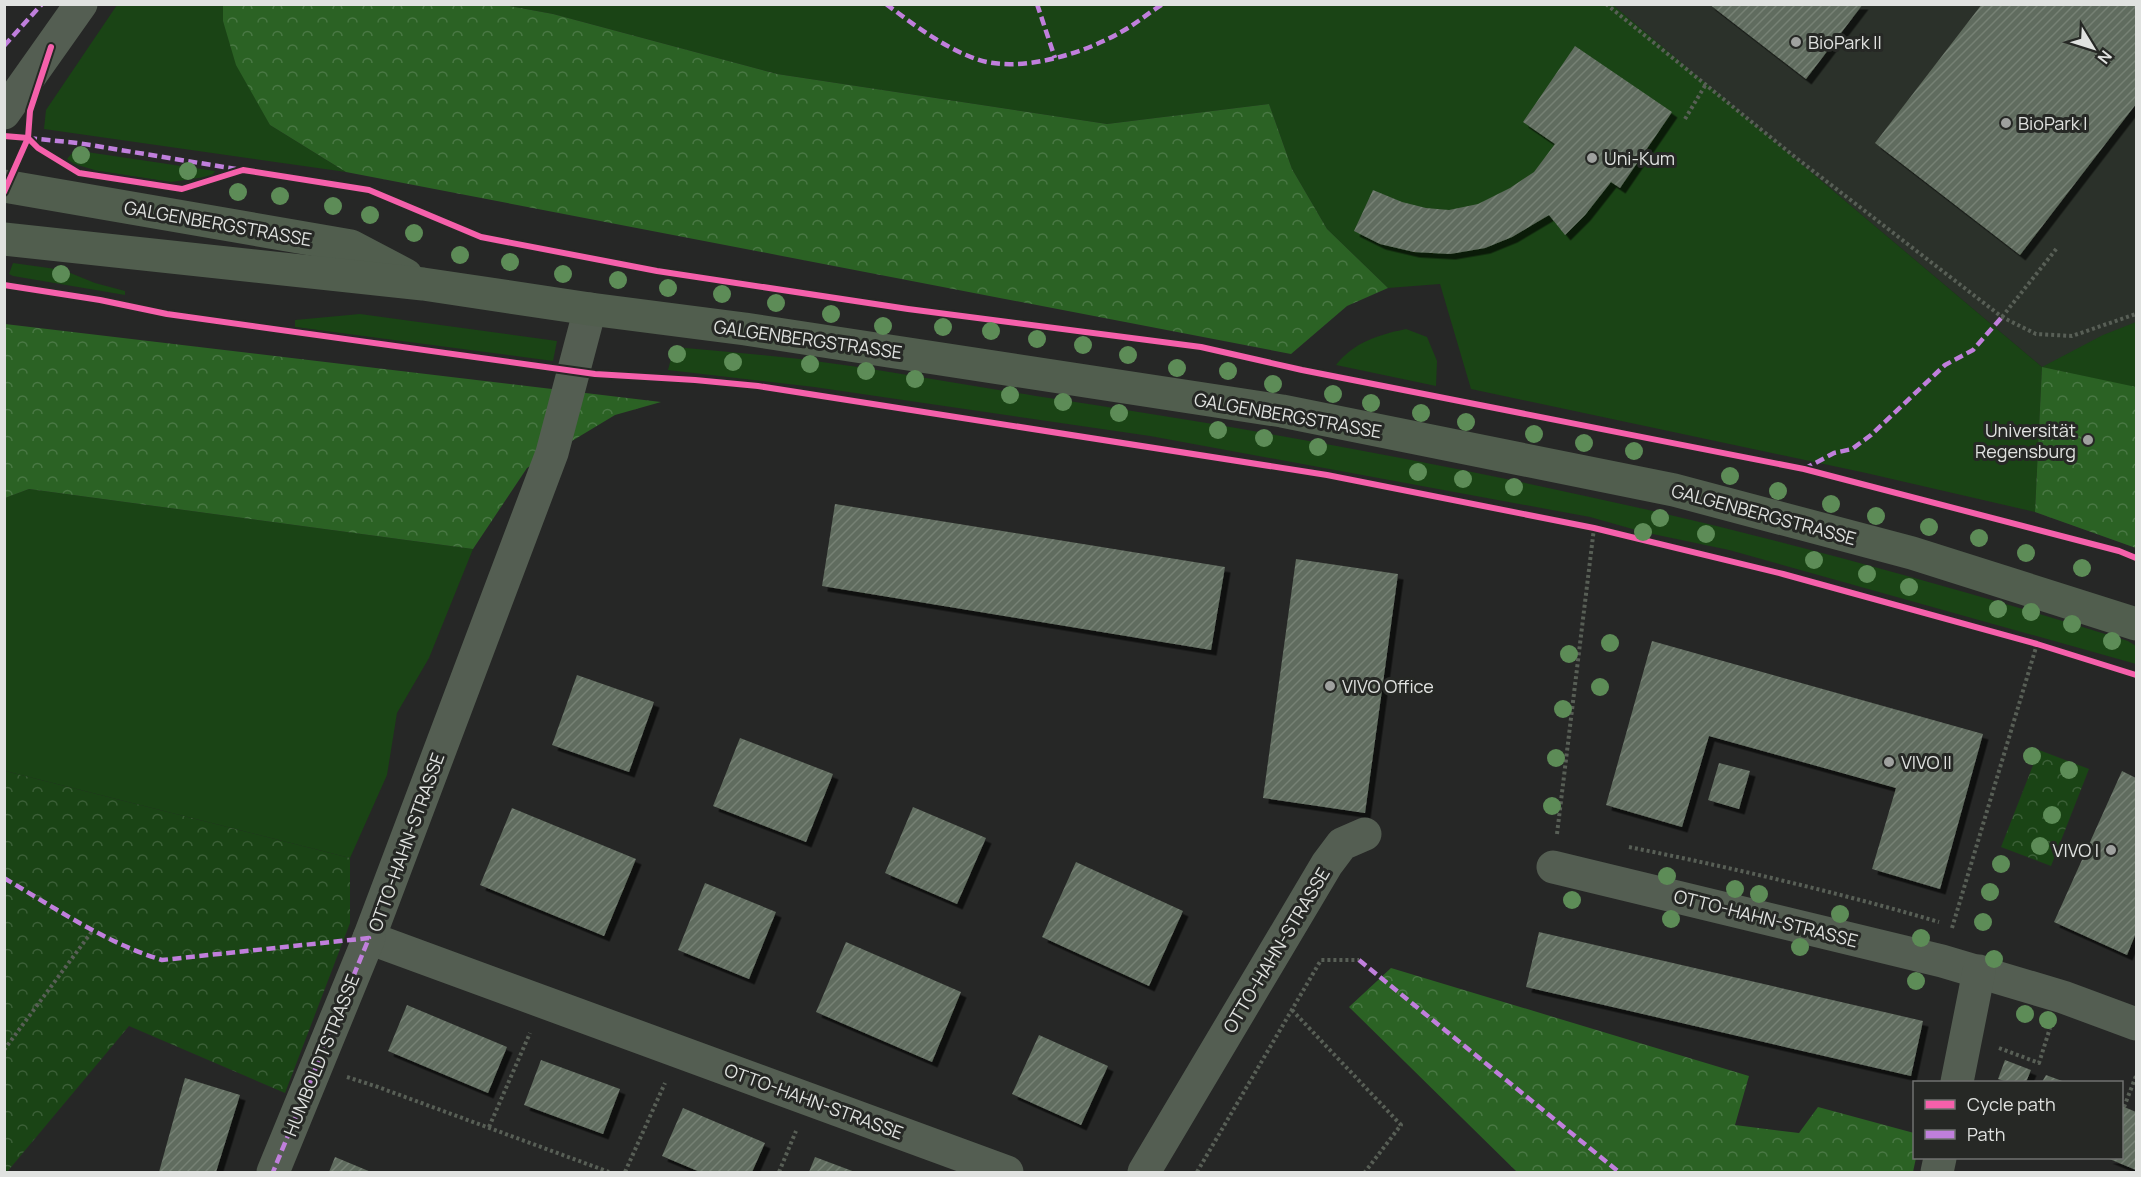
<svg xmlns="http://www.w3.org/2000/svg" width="2141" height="1177" font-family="Manrope,sans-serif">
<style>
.built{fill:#2b312a}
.green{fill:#1a4415}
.forest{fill:url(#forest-crowns)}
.park{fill:url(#park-crowns)}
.building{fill:url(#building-hatch);filter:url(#shadow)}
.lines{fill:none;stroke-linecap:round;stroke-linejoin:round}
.path{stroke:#585f56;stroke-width:4;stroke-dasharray:3 3;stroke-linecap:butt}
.street{stroke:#545e52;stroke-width:33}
.secondary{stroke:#515e4e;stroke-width:33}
.quiet{stroke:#c07fdc;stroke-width:4.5;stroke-dasharray:9 4.5;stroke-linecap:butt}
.cycleway-casing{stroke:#262825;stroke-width:10}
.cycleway{stroke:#f560ab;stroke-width:6}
.tree{fill:#5d8c57}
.poi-dot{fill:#9fa19f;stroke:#262825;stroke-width:2}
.labels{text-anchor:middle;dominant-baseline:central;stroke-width:6;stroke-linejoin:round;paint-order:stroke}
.poi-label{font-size:18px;fill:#e0e2e0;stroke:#262825;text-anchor:start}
.street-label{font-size:18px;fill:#e0e2e0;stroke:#262825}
</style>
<defs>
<pattern id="forest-crowns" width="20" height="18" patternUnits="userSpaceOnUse" patternTransform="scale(1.5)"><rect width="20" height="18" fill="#2b6224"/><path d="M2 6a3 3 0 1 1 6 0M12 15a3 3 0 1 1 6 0" fill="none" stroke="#497844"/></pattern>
<pattern id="park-crowns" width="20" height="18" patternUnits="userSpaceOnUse" patternTransform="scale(1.5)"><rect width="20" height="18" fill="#1a4415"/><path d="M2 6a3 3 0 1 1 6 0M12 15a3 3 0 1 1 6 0" fill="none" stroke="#3b5f37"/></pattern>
<pattern id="building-hatch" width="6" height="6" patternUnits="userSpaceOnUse" patternTransform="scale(1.5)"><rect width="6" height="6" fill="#606c5e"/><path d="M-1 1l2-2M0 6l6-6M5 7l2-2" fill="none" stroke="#768175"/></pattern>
<filter id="shadow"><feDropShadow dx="5.5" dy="5.5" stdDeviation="0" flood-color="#0009"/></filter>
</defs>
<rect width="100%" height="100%" fill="#262726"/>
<polygon class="built" points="1613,5 2136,5 2136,548 2035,512 2042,367"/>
<g class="green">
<polygon points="117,5 223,5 223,21 270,125 346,172 44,129 46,110"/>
<polygon points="504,5 1613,5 2042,367 2103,335 2136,322 2136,388 2042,367 2035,512 1866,473 1471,389 1440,284 1388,288 1327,229 1292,169 1269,104 1107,124 777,74 553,14"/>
<polygon points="80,151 215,171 212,176 171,182 98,171 74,164 67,159 73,152"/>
<polygon points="13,263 63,270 95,283 125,291 125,295 13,276 9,274"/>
<polygon points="360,314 557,341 553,361 295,327 295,320"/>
<path d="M1406,329L1427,337L1437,361L1436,386L1336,365C1354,342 1378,335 1406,329Z"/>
<path d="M674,347C716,351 758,354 800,359C879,369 958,384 1036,396C1243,427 1449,464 1653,511C1813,548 1971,592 2128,641L2136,646V664L1729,550L1643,532L1590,517L1150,436L814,387L668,370Z"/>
<polygon points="29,489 473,549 429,658 397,713 387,775 350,858 5,771 5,498"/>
</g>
<g class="forest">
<polygon points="223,5 504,5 553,14 777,74 1107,124 1269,104 1292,169 1327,229 1388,288 1347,306 1291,354 346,172 270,125 236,65 223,21"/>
<polygon points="5,324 661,402 615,415 527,468 473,549 29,489 5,498"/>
<polygon points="2042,367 2136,387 2136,548 2035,512"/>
<polygon points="1391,968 1749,1076 1735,1125 1799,1133 1818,1107 1914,1133 1916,1158 1913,1172 1517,1172 1349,1007"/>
</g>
<g class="park">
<polygon points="2039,750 2089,769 2051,866 2001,847"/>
<polygon points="5,771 350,858 350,923 285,1093 129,1026 7,1172 5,1172"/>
</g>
<g class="building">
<polygon points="1709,4 1863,4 1806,79"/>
<polygon points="1982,4 2136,4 2136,104 2020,255 1875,143"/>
<polygon points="1575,46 1672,112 1620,188 1611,182 1585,215 1565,235 1549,215 1512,237 1485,248 1450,254 1414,252 1380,244 1354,231 1373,190 1402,202 1426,208 1449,210 1478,204 1510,188 1534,172 1555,144 1523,122"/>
<polygon points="835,504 1225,567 1211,650 822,586"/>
<polygon points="1296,559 1398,574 1365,813 1263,798"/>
<polygon points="1652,641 1983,734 1940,889 1872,869 1896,788 1709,736 1682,827 1606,805"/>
<polygon points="577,675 654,702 629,772 552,745"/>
<polygon points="740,738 833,774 806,842 713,806"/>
<polygon points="1719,763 1750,771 1739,809 1708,800"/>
<polygon points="2122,771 2136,778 2136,933 2127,955 2054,922"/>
<polygon points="913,807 986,838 957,904 885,873"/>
<polygon points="512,808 636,859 604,936 480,885"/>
<polygon points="1076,862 1183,911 1149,986 1042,937"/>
<polygon points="705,883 776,912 749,979 678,950"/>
<polygon points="1539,932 1923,1021 1911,1076 1526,987"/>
<polygon points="846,942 961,992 932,1062 816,1012"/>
<polygon points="407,1005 507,1047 488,1093 388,1051"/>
<polygon points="1039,1035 1108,1066 1081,1125 1012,1094"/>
<polygon points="541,1060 620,1089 603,1134 524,1105"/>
<polygon points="2005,1060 2031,1070 2026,1082 2007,1082 1998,1079"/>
<polygon points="2046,1075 2065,1082 2042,1082"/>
<polygon points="185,1078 240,1095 216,1172 159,1172"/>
<polygon points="2122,1106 2136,1112 2136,1170 2107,1158 2122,1158"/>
<polygon points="683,1108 765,1143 752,1172 700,1172 662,1156"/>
<polygon points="335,1157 371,1172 329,1172"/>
<polygon points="815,1157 855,1172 809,1172"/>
</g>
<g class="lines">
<g class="path">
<polyline points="1606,4 1795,157 2002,317 2036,334 2072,336 2136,314"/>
<polyline points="1685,119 1706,84"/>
<polyline points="2002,317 2057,248"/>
<polyline points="1557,834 1594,528"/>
<path d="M1629,847C1733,868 1837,892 1939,922"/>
<polyline points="1952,928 2037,644"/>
<polyline points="1292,1010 1401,1125 1365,1172"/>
<polyline points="1999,1048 2039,1063 2050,1028"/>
<polyline points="4,1050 93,930"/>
<polyline points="347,1077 378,1087 609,1172"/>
<polyline points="2124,1107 2136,1076"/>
<polyline points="489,1127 530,1033"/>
<polyline points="625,1172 665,1083"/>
<polyline points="779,1172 796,1131"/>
<polyline points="1197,1172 1321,960 1359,960"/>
</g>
<g class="street">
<polyline points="4,113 81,4"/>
<polyline points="590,309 552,453 369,938 1007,1172"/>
<polyline points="1553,867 1942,961 2063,997 2136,1024"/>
<polyline points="1957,1082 1979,971"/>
<polyline points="273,1172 369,938"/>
<polyline points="1144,1172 1327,864 1342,844 1365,834"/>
<polyline points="1937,1172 1940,1158"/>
</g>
<g class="secondary">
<polyline points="4,186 351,246 406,275"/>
<polyline points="4,239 423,284 590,309 745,329 1282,411 1674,490 1912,553 2136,624"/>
</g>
<g class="quiet">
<path d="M886,4C914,25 943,47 976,59C1018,74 1083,54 1121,32C1136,24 1148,13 1163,4"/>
<polyline points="1037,4 1055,58"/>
<polyline points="4,46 42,4"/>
<polyline points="28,138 78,143 236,169"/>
<polyline points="1804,469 1834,453 1852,449 1871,435 1945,365 1973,350 2002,317"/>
<path d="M4,878C55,908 106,943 162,960L369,938L273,1172"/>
<polyline points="1359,960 1619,1172"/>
</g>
<defs>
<g id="cycleway">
<polyline points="4,136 28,138 38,148 79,173 182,189 243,170 369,190 481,237 657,271 908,309 1201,347 1302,370 1804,469 2119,551 2136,558"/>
<polyline points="4,192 28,138 30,111 51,47"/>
<polyline points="4,285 100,300 167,314 595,374 695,380 758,386 1327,475 1594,528 1783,574 2037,644 2136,675"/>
</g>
</defs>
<use href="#cycleway" class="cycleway-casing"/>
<use href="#cycleway" class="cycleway"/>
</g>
<g class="tree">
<circle cx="81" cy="155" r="9"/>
<circle cx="188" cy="171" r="9"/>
<circle cx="238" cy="192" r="9"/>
<circle cx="280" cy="196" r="9"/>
<circle cx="333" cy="206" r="9"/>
<circle cx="370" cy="215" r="9"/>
<circle cx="414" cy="233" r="9"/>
<circle cx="460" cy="255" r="9"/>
<circle cx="510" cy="262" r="9"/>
<circle cx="61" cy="274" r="9"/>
<circle cx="563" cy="274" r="9"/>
<circle cx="618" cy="280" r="9"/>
<circle cx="668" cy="288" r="9"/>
<circle cx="722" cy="294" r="9"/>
<circle cx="776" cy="303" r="9"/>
<circle cx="831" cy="314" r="9"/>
<circle cx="883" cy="326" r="9"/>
<circle cx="943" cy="327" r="9"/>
<circle cx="991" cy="331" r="9"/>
<circle cx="1037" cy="339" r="9"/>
<circle cx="1083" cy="345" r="9"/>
<circle cx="677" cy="354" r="9"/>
<circle cx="1128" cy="355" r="9"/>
<circle cx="733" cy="362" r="9"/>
<circle cx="810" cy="364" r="9"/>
<circle cx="1177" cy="368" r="9"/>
<circle cx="866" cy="371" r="9"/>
<circle cx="1228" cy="371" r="9"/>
<circle cx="915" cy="379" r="9"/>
<circle cx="1273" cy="384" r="9"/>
<circle cx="1333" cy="394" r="9"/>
<circle cx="1010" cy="395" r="9"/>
<circle cx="1063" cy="402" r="9"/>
<circle cx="1371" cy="403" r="9"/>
<circle cx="1119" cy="413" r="9"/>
<circle cx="1421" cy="413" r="9"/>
<circle cx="1466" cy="422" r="9"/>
<circle cx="1218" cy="430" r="9"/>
<circle cx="1534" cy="434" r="9"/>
<circle cx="1264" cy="438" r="9"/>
<circle cx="1584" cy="443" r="9"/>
<circle cx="1318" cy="447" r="9"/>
<circle cx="1634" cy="451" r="9"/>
<circle cx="1418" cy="472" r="9"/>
<circle cx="1730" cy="476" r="9"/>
<circle cx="1463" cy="479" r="9"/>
<circle cx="1514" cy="487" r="9"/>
<circle cx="1778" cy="491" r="9"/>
<circle cx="1831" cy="504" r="9"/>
<circle cx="1876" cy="516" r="9"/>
<circle cx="1660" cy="518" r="9"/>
<circle cx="1929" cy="527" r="9"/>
<circle cx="1643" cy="532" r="9"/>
<circle cx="1706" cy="534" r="9"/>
<circle cx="1979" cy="538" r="9"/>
<circle cx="2026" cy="553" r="9"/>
<circle cx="1814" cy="560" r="9"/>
<circle cx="2082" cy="568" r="9"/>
<circle cx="1867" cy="574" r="9"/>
<circle cx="1909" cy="587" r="9"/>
<circle cx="1998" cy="609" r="9"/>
<circle cx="2031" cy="612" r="9"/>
<circle cx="2072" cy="624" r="9"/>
<circle cx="2112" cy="641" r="9"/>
<circle cx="1610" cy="643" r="9"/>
<circle cx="1569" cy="654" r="9"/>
<circle cx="1600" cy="687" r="9"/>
<circle cx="1563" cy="709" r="9"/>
<circle cx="2032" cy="756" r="9"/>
<circle cx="1556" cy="758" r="9"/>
<circle cx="2069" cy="770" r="9"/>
<circle cx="1552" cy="806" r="9"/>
<circle cx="2052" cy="815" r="9"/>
<circle cx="2040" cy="846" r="9"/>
<circle cx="2001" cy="864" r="9"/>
<circle cx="1667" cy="876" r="9"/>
<circle cx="1735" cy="889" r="9"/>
<circle cx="1990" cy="892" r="9"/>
<circle cx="1759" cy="894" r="9"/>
<circle cx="1572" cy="900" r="9"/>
<circle cx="1840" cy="914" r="9"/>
<circle cx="1671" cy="919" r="9"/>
<circle cx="1983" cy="922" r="9"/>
<circle cx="1921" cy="938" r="9"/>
<circle cx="1800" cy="947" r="9"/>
<circle cx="1994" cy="959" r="9"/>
<circle cx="1916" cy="981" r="9"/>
<circle cx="2025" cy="1014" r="9"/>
<circle cx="2048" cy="1020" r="9"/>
</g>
<g class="poi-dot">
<circle cx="1796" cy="42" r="6"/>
<circle cx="2006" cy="123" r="6"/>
<circle cx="1592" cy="158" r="6"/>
<circle cx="2088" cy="440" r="6"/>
<circle cx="1330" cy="686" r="6"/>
<circle cx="1889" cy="762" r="6"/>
<circle cx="2111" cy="850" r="6"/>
</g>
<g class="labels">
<g class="poi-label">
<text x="1808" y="42">BioPark II</text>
<text x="2018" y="123">BioPark I</text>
<text x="1604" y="158">Uni-Kum</text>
<text x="2076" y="430" text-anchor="end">Universität<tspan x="2076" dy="21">Regensburg</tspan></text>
<text x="1342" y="686">VIVO Office</text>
<text x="1901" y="762">VIVO II</text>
<text x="2099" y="850" text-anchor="end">VIVO I</text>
</g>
<g class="street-label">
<text transform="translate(218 223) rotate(10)">GALGENBERGSTRASSE</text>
<text transform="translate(808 339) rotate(8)">GALGENBERGSTRASSE</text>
<text transform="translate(1288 415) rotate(10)">GALGENBERGSTRASSE</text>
<text transform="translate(1764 514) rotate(15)">GALGENBERGSTRASSE</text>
<text transform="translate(406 842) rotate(-70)">OTTO-HAHN-STRASSE</text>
<text transform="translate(1766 918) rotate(14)">OTTO-HAHN-STRASSE</text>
<text transform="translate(1276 950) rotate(-59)">OTTO-HAHN-STRASSE</text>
<text transform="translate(321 1055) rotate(-68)">HUMBOLDTSTRASSE</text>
<text transform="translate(814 1101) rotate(20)">OTTO-HAHN-STRASSE</text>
</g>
</g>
<rect width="2141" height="1177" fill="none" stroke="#e0e2e0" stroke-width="12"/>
<rect x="1913" y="1081" width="210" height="78" fill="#262825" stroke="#707270" stroke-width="1.5"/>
<rect x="1925" y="1100" width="30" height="9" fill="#f560ab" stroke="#707270" stroke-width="1.5"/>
<text x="1967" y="1111" font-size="18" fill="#e0e2e0">Cycle path</text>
<rect x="1925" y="1130" width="30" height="9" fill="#c07fdc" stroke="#707270" stroke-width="1.5"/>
<text x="1967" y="1141" font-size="18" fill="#e0e2e0">Path</text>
<g transform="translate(2093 48) rotate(128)" stroke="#262825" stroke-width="4.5" paint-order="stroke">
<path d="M0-4.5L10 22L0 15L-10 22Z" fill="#e0e2e0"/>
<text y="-9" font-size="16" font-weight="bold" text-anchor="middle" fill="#e0e2e0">N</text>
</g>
</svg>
